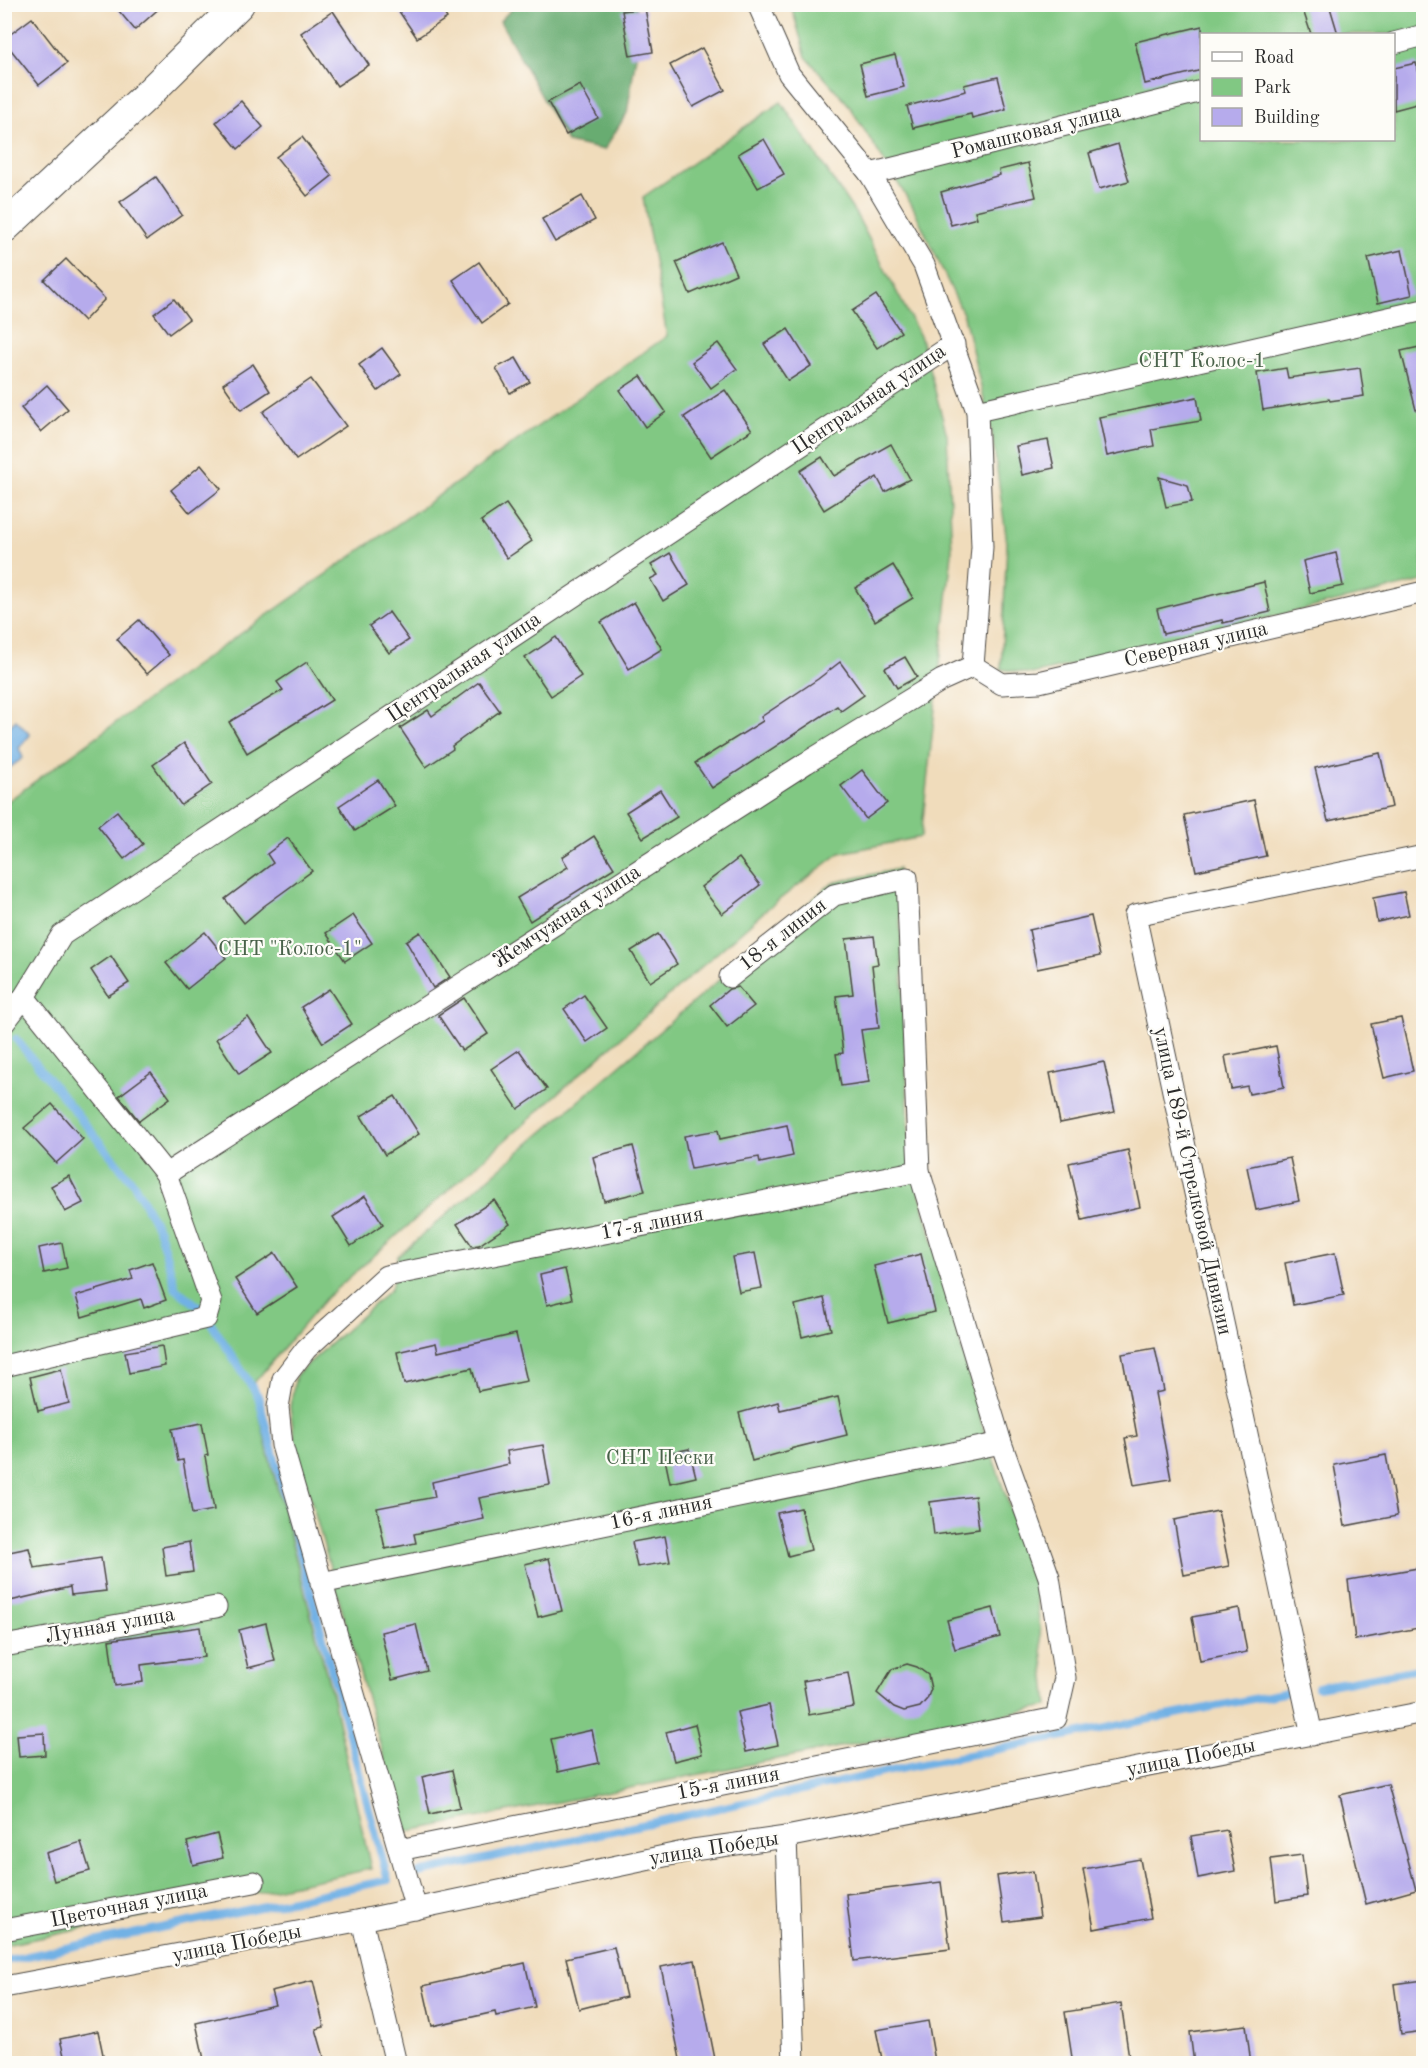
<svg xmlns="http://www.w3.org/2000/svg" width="1428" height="2068" font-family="'Old Standard TT',serif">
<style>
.green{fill:#81c883;stroke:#567a57;stroke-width:1.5;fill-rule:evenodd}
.forest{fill:#68ac71;stroke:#4a6c4e;stroke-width:1.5}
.water{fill:#71b1e5;stroke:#4e6e88;stroke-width:1.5}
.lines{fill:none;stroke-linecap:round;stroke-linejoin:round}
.stream{stroke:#71b1e5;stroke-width:8}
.building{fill:#b6abec}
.minor-casing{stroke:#494641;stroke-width:23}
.secondary-casing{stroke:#494641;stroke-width:32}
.minor{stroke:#fff;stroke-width:21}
.secondary{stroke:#fff;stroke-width:30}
.labels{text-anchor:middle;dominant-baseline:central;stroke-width:4.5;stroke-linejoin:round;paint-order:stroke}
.street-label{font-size:21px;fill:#2b2b2b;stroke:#fdfcf7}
.park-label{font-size:21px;fill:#49624a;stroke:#fdfcf7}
</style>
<rect width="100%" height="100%" fill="#fdfcf7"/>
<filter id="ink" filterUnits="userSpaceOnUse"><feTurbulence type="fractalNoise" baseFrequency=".0167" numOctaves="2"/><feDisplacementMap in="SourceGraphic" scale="12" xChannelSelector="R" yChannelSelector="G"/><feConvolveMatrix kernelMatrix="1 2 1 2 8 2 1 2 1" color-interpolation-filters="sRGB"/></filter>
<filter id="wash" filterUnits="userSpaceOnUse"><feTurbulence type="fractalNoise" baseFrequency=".008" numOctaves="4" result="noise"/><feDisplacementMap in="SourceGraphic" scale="24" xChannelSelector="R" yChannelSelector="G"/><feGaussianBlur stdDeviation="1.35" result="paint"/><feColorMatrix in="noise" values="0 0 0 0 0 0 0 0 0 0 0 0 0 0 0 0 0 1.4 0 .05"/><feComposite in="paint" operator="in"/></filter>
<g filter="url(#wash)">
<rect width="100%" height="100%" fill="#f0dcbb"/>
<g class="green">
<path d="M791,5H1423V581L1032,674L1001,669L1007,543L992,433L964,316L913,207L848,104L806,57ZM1202,34H1394V140H1202Z"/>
<polygon points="781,102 857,216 921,338 947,435 952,553 921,837 840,853 767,909 326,1298 253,1384 268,1453 333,1698 371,1869 5,1945 4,804 173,681 667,336 643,197"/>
<polygon points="898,869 910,1157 982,1425 1035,1583 1048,1706 405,1832 296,1447 290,1407 296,1375 391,1289 398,1256 832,883"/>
</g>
<polygon class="forest" points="516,5 636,5 638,43 627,113 604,150 567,142 500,21"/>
<polygon class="water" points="16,720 30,735 19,748 23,758 5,771 5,730"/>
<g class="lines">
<g class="stream">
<polyline points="16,1039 134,1184 159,1231 176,1289 198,1306"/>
<polyline points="1318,1687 1424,1668"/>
<polyline points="419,1873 923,1764 1288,1692"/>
<polyline points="4,1961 388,1880 258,1396 211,1323"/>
</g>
</g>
<g id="blocks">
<g class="building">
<polygon points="113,4 164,4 135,30"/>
<polygon points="394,4 438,4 447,18 417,38"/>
<polygon points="1301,4 1329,4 1338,34 1311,34"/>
<polygon points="645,8 653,52 630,56 622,11"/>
<polygon points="333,11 369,65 337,86 301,33"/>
<polygon points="32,18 67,63 39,85 4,41 4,39"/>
<polygon points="1202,26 1202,70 1145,84 1135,42"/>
<polygon points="702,48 725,90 693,107 670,65"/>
<polygon points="895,55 904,87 868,96 860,64"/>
<polygon points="1416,63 1424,91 1424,102 1394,110 1394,68"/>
<polygon points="998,77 1006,109 972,118 971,114 913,128 907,106 966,91 964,85"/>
<polygon points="580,85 598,118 566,135 548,102"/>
<polygon points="241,101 263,127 238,149 216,122"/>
<polygon points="302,137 332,176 307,196 276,157"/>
<polygon points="764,139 784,174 758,188 738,154"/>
<polygon points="1118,144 1129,181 1099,189 1089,153"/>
<polygon points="1028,163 1036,197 975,211 977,218 951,225 941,192 1000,175 999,170"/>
<polygon points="156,177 182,215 147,240 120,202"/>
<polygon points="582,196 595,220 555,242 542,219"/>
<polygon points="722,242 736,274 690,294 676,262"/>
<polygon points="1402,250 1412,295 1378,303 1368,258"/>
<polygon points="66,259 105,299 84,321 44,280"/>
<polygon points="479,262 508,304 482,323 453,280"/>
<polygon points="876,295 901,332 877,348 852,311"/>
<polygon points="174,299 189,319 169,334 154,314"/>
<polygon points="788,329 811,366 788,381 764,344"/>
<polygon points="718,343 737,369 711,388 692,362"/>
<polygon points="1424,346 1424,409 1416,410 1401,351"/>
<polygon points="382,348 401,374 378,391 359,365"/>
<polygon points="516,358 530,382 510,393 496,368"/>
<polygon points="253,364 270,391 241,410 223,384"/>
<polygon points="1286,368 1288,378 1360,368 1364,396 1330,401 1329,399 1263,410 1257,373"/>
<polygon points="641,376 666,412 645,427 620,390"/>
<polygon points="311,379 346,426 296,460 263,412"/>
<polygon points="47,385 68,409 41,432 21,408"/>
<polygon points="725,390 752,430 711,457 684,417"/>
<polygon points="1197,397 1201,421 1151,429 1154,446 1107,456 1099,417"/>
<polygon points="1048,440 1054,468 1022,475 1016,446"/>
<polygon points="891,444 910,479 885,492 877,477 824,510 800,471 822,457 834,476"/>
<polygon points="201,465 221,489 190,513 171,490"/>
<polygon points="1159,477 1188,485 1192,502 1166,507"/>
<polygon points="506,504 532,541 507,558 481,521"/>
<polygon points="670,553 689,585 663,601 650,579 658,575 651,565"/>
<polygon points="1336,553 1343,586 1310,593 1303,561"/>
<polygon points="893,565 913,598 875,621 855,588"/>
<polygon points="1264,582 1270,612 1223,623 1222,620 1163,634 1157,609"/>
<polygon points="634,602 662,649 629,669 601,622"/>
<polygon points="389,612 409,640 389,653 369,626"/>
<polygon points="139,620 169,655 147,674 117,639"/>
<polygon points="556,637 581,676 551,696 525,658"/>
<polygon points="905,657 917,677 897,688 885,668"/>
<polygon points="307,662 332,700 247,753 229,722 283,690 277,682"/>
<polygon points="840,662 864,695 841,711 837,706 712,788 695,763 763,721 761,717 818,679"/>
<polygon points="479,682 500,711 452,746 453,749 426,767 400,728 428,710 432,716"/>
<polygon points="184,743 212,784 181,805 153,765"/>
<polygon points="1380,753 1392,807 1328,821 1315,768"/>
<polygon points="862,770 887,803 866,819 841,786"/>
<polygon points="378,780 395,806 355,831 339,806"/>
<polygon points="660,790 677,817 643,838 626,812"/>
<polygon points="1254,800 1266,856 1196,871 1184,815"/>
<polygon points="117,811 143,844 124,859 98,826"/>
<polygon points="594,836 614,868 530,921 517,898 568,867 562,857"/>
<polygon points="288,838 312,871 264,906 244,923 225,899 273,863 267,854"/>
<polygon points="739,858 760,885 722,914 701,887"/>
<polygon points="1404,892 1409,915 1377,922 1373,898"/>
<polygon points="353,915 372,943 345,961 326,933"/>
<polygon points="1091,916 1100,956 1037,969 1029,930"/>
<polygon points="205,932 226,958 187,989 166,963"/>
<polygon points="420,932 450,977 433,988 406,941"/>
<polygon points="658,934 677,964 650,982 631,951"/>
<polygon points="874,936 878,964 872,965 879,1028 861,1030 869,1082 841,1086 836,1054 843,1053 836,996 853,994 846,939"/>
<polygon points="111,956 129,983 108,996 91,970"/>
<polygon points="738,987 754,1006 727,1027 710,1005 729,989"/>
<polygon points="329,989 352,1024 323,1043 301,1007"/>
<polygon points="584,995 607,1028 587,1042 564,1009"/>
<polygon points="464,998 488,1034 462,1051 438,1015"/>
<polygon points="248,1017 272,1053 239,1074 216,1039"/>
<polygon points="1401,1018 1413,1071 1384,1078 1371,1024"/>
<polygon points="1276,1046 1284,1087 1249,1094 1247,1086 1231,1089 1225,1056"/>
<polygon points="519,1050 547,1089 518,1109 491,1069"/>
<polygon points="1104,1062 1115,1112 1060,1123 1050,1073"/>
<polygon points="151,1072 170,1098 139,1121 119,1096"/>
<polygon points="395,1096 419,1134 385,1155 361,1116"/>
<polygon points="52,1104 83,1139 56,1163 24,1128"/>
<polygon points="787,1125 793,1156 760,1163 759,1157 691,1169 684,1136 718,1130 720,1139"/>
<polygon points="633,1146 645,1191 604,1201 593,1157"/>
<polygon points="1128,1150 1140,1207 1082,1220 1069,1163"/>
<polygon points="1290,1158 1299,1201 1256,1210 1247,1167"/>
<polygon points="69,1176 83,1203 65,1212 51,1186"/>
<polygon points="365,1196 383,1224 351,1246 333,1217"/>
<polygon points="494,1200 510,1224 479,1245 472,1246 457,1224"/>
<polygon points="62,1243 67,1268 44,1273 39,1248"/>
<polygon points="275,1253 297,1287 257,1313 235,1279"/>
<polygon points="755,1253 762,1288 739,1292 732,1257"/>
<polygon points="1335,1253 1344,1295 1293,1305 1285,1263"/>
<polygon points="921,1254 935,1312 888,1323 874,1266"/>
<polygon points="152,1262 166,1300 144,1308 141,1299 82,1317 76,1296 133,1279 130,1270"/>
<polygon points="565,1269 572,1299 547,1305 540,1275"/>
<polygon points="824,1298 831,1330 802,1337 795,1305"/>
<polygon points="516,1334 527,1381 478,1391 472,1368 404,1384 397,1352 436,1343 438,1352"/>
<polygon points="162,1346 165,1366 129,1373 125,1352"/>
<polygon points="1155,1348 1164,1391 1155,1393 1171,1479 1134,1485 1125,1438 1137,1436 1122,1354"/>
<polygon points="61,1369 69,1403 38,1411 30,1377"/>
<polygon points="838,1397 847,1435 790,1449 791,1450 752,1461 739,1413 778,1402 780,1410"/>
<polygon points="202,1423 208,1455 205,1456 214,1510 192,1514 183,1460 178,1461 172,1429"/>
<polygon points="543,1445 550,1485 479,1498 484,1519 414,1534 416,1543 385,1549 377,1508 435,1497 432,1482 509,1464 507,1451"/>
<polygon points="689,1449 696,1477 670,1483 664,1454"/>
<polygon points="1386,1455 1397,1516 1345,1526 1334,1465"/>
<polygon points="975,1496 979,1529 934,1535 930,1502"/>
<polygon points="801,1508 811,1550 788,1556 777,1513"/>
<polygon points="1218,1511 1229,1566 1184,1575 1174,1520"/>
<polygon points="665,1536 670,1562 637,1567 632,1542"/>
<polygon points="189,1542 193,1572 166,1576 162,1547"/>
<polygon points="29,1548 34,1568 101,1558 106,1591 71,1595 70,1587 10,1601 4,1576 4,1553"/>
<polygon points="549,1558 562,1611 538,1617 525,1564"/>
<polygon points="1424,1567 1424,1627 1355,1640 1348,1580"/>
<polygon points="993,1608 1000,1637 955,1649 947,1620"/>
<polygon points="1239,1608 1247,1652 1200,1661 1192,1617"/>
<polygon points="266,1623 275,1661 248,1668 239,1630"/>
<polygon points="416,1624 427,1671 392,1680 381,1632"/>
<polygon points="200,1627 204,1657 141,1665 143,1682 115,1686 109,1640"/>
<polygon points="907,1664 917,1667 928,1675 931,1689 927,1699 920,1707 904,1711 894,1707 877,1693 892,1669"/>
<polygon points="848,1673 854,1707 809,1715 803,1681"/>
<polygon points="769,1705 778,1745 746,1752 737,1712"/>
<polygon points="695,1724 702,1754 674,1761 666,1732"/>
<polygon points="592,1730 599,1763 558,1772 551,1739"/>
<polygon points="44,1733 45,1755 19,1757 17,1735"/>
<polygon points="452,1770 460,1807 430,1814 422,1777"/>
<polygon points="1388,1784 1416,1890 1366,1904 1340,1795"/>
<polygon points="1227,1830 1235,1871 1198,1878 1191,1836"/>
<polygon points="217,1834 223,1858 193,1865 187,1842"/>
<polygon points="81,1842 90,1871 54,1881 46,1853"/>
<polygon points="1302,1855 1307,1896 1276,1901 1271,1859"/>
<polygon points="1140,1859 1151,1918 1094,1929 1083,1869"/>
<polygon points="1033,1871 1040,1917 1004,1922 997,1876"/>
<polygon points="941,1882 950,1949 854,1961 846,1894"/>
<polygon points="614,1947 626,1997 579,2009 566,1958"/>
<polygon points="695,1960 716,2064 681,2064 661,1967"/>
<polygon points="525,1963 535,2007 496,2016 495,2012 432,2026 423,1986"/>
<polygon points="1424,1980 1424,2031 1401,2034 1394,1984"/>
<polygon points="313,1981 324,2027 316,2029 326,2064 205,2064 196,2023 275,2005 271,1991"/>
<polygon points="1121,2003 1130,2064 1073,2064 1065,2012"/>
<polygon points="928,2021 935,2061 922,2064 883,2064 876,2030"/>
<polygon points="1246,2025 1251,2064 1194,2064 1190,2032"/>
<polygon points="98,2031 105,2064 66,2064 60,2039"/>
</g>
</g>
</g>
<g filter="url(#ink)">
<use href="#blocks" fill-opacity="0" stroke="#494641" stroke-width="1.5"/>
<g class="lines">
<defs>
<g id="minor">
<polyline points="758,4 789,74 870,174 924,265 977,411 982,547 973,666"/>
<polyline points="1394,43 1424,35"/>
<polyline points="870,174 1202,91"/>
<polyline points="977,411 1424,310"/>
<polyline points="973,666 1002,684 1039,682 1424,592"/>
<polyline points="4,1023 24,997 62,935 954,344"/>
<polyline points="166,1174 806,763 942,680 973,666"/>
<polyline points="4,1366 206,1318 211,1301 166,1174 24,997"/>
<polyline points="321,1583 1001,1443"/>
<polyline points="4,1646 216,1607"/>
<polyline points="1312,1735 1135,915 1424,856"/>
<polyline points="786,1837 794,2064"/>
<polyline points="399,1850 1056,1718 1065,1678 1049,1577 1001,1443 919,1171 907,878 834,895 730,977"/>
<polyline points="416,1909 282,1445 278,1407 283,1379 306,1349 386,1276 919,1171"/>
<polyline points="362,1920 396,2064"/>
<polyline points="4,1930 254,1882"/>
<polyline points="4,1987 362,1920 693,1850 786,1837 1424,1712"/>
</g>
<polyline id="secondary" points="4,228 147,95 239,4"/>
</defs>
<use href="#minor" class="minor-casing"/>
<use href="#secondary" class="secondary-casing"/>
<use href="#minor" class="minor"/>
<use href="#secondary" class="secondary"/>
</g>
</g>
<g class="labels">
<g class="street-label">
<text transform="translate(1036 132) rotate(-14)">Ромашковая улица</text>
<text transform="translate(869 400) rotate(-34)">Центральная улица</text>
<text transform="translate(1196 645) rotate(-13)">Северная улица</text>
<text transform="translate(464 668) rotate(-34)">Центральная улица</text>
<text transform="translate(567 917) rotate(-33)">Жемчужная улица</text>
<text transform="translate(783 935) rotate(-38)">18-я линия</text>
<text transform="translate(1192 1181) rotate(78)">улица 189-й Стрелковой Дивизии</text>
<text transform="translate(652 1224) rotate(-11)">17-я линия</text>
<text transform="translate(661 1513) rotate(-12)">16-я линия</text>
<text transform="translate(110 1626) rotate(-10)">Лунная улица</text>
<text transform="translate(1191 1758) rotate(-11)">улица Победы</text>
<text transform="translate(728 1784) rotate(-11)">15-я линия</text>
<text transform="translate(714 1849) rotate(-9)">улица Победы</text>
<text transform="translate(129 1906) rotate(-11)">Цветочная улица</text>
<text transform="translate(237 1944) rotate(-11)">улица Победы</text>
</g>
<g class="park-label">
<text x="1202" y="361">СНТ Колос-1</text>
<text x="290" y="949">СНТ "Колос-1"</text>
<text x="660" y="1458">СНТ Пески</text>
</g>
</g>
<rect width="1428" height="2068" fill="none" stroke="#fdfcf7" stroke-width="24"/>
<rect x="1200" y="33" width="195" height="108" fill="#fdfcf7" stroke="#a9a8a5" stroke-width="1.5"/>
<rect x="1212" y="52" width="30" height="9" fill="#ffffff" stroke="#a9a8a5" stroke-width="1.5"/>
<text x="1254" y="63" font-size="18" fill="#2b2b2b">Road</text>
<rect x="1212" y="78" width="30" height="18" fill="#81c883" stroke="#a9a8a5" stroke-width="1.5"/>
<text x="1254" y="93" font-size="18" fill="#2b2b2b">Park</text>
<rect x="1212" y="108" width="30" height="18" fill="#b6abec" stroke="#a9a8a5" stroke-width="1.5"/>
<text x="1254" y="123" font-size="18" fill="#2b2b2b">Building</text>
</svg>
